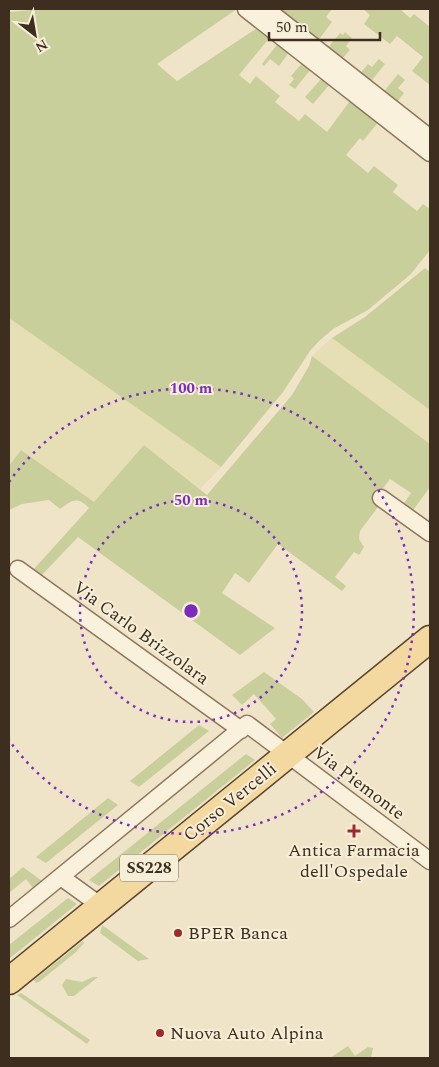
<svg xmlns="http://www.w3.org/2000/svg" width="439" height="1067" font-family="Spectral,serif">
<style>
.farmland{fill:#e6deb5}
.green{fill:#c9cf9b}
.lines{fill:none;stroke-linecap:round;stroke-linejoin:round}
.minor-casing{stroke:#8d765c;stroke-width:19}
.primary-casing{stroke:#5b4430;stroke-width:29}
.minor{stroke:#faf1dc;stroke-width:16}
.primary{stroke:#f3d9a0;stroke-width:26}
.ring{fill:none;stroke:#7b2cbf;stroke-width:2.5;stroke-dasharray:2.5 5}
.poi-dot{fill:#9e2a2b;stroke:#f7eed8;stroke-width:2}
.labels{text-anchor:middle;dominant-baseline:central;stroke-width:4;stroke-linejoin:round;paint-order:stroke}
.shield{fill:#f7eed8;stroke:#756857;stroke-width:1}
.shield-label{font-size:16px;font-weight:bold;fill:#3d2e20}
.street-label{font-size:18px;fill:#3d2e20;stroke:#f7eed8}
.poi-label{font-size:18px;fill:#3d2e20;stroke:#f7eed8;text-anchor:start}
.centre{fill:#7b2cbf;stroke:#f7eed8;stroke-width:2.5}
.ring-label{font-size:15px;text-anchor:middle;font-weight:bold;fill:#7b2cbf;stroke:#f7eed8;stroke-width:4;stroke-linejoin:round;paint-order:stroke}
</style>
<rect width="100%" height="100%" fill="#f0e4c8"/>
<g class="farmland">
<polygon points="9,318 221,467 200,489 144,445 94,503 21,450 9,466"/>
<polygon points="332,338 430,410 430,444 312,356"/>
</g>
<g class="green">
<polygon points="43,9 237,9 157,64 177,81 260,26 271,36 239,75 250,84 256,76 280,96 275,102 299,121 305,114 327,132 352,98 380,120 363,141 360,138 346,155 368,173 374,166 398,185 393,192 417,211 423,204 430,209 430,250 411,274 368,310 333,329 319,341 310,351 283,392 221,467 9,318 9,12"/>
<polygon points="275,9 332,9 326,17 332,22 317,42"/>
<polygon points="363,9 400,9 410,18 414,14 430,27 430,85 412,71 423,57 397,36 390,44 364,24 370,15"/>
<polygon points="345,32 352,38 346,46 350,50 340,61 326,50 340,33 343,35"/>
<polygon points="279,42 290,51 279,66 270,59 264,66 262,64"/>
<polygon points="379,59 385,64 369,84 358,76 368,64 372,67"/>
<polygon points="303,62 311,69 295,89 289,85 294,79 291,76"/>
<polygon points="398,74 405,80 398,88 404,93 395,105 382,94"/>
<polygon points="322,78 330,84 313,104 305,97"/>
<polygon points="425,268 430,272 430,410 332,338 365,317"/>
<path d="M312,356L430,444V487L411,513L402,506L411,493L390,479L375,499L381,503L360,531L359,539L364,547L359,555L354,552L335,577L346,586L342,591L278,544L249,583L235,573L222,593L275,628L240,655L78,537L41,576L33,570L89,508C77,496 73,500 60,509L49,500L22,504L9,510V466L21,450L94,502L144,445L207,495L292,395L309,366Z"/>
<polygon points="264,672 302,699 314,712 282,738 270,724 276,719 254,694 242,705 232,695"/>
<polygon points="199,725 209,731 139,787 130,781"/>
<polygon points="246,754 255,760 99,886 89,880"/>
<polygon points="108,798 118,805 46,863 36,857"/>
<polygon points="23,867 42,881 33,888 26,879 9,893 9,879"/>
<polygon points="68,898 77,904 9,959 9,945"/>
<polygon points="102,925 149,959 138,961 100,933"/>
<polygon points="83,941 84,943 76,952 39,982 36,983 34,980"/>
<polygon points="93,977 98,977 74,996 68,996 62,985 66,979 82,982"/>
<polygon points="21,993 90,1040 87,1044 17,995"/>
<polygon points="348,1046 355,1056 368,1047 373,1048 371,1058 330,1058"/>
</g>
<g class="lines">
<defs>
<g id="minor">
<polyline points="246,9 430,153"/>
<polyline points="266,9 430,138"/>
<polyline points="381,498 430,533"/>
<polyline points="18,569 241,730"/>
<polyline points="61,877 101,906"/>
<polyline points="9,919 247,724 430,861"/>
</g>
<polyline id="primary" points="9,981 430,639"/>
</defs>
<use href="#minor" class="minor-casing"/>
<use href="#primary" class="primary-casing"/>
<use href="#minor" class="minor"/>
<use href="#primary" class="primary"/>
</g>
<g class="ring">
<circle cx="191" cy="611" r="111"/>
<path d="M9 482A223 223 0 1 1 9 740"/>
</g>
<g class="poi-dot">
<path d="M351.5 823.5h5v5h5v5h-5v5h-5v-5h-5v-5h5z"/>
<circle cx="178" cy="933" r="5"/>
<circle cx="160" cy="1033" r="5"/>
</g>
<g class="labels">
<rect class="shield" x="120" y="854.5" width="58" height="27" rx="4"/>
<g class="shield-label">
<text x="149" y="868">SS228</text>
</g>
<g class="street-label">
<text transform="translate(141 633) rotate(36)">Via Carlo Brizzolara</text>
<text transform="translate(359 783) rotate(37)">Via Piemonte</text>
<text transform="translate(230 802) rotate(-39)">Corso Vercelli</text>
</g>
<g class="poi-label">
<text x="354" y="850" text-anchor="middle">Antica Farmacia<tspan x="354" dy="21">dell'Ospedale</tspan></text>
<text x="188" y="933">BPER Banca</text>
<text x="170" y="1033">Nuova Auto Alpina</text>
</g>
</g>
<circle cx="191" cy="611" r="8" class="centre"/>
<g class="ring-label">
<text x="191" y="393">100 m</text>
<text x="191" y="505">50 m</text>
</g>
<rect width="439" height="1067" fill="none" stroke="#3d2e20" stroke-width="20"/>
<g transform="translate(35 35) rotate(149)" stroke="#f7eed8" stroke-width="4" paint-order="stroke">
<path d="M0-4L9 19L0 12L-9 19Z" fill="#3d2e20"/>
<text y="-8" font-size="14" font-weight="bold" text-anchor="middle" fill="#3d2e20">N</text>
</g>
<path d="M269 32v8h111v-8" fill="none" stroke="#3d2e20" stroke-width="2.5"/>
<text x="276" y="32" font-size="15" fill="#3d2e20" stroke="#f7eed8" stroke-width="4" paint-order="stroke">50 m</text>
</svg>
